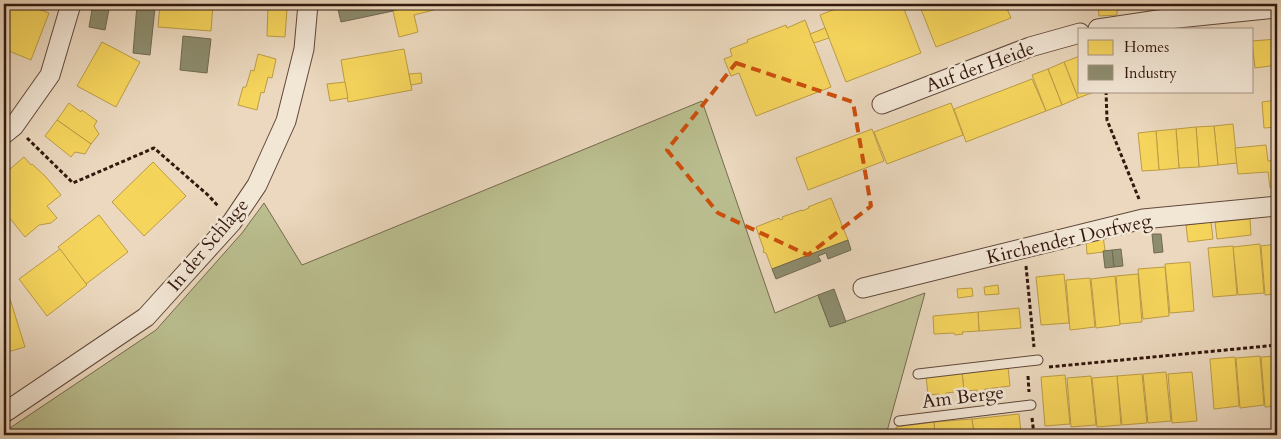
<svg xmlns="http://www.w3.org/2000/svg" width="1281" height="439" font-family="Cardo,serif">
<style>
.green{fill:#babe8f;stroke:#766b4e}
.homes{fill:#f6d55c;stroke:#bc9c45}
.industry{fill:#8c8c6e;stroke:#716951}
.lines{fill:none;stroke-linecap:round;stroke-linejoin:round}
.service-casing{stroke:#61483a;stroke-width:11}
.minor-casing{stroke:#61483a;stroke-width:21}
.path{stroke:#33180e;stroke-width:3;stroke-dasharray:4 2.5;stroke-linecap:butt}
.service{stroke:#f2e6d5;stroke-width:9}
.minor{stroke:#f2e6d5;stroke-width:19}
.marked{fill:none;stroke:#cd4f0c;stroke-width:4;stroke-dasharray:10 6;stroke-linejoin:round}
.labels{text-anchor:middle;dominant-baseline:central;stroke-width:5;stroke-linejoin:round;paint-order:stroke}
.street-label{font-size:19px;fill:#33180e;stroke:#f2e6d5}
</style>
<rect width="100%" height="100%" fill="#ebd8be"/>
<filter id="stains"><feTurbulence type="fractalNoise" baseFrequency=".004" numOctaves="4"/><feColorMatrix values="0 0 0 0 .2 0 0 0 0 .09 0 0 0 0 .02 0 0 0 .5 -.17"/></filter>
<radialGradient id="worn" r=".72"><stop offset=".6" stop-color="#630" stop-opacity="0"/><stop offset="1" stop-color="#630" stop-opacity=".3"/></radialGradient>
<polygon class="green" points="702,101 775,313 818,295 830,327 925,293 886,435 4,435 4,432 156,330 242,233 264,203 302,265"/>
<g class="homes">
<polygon points="11,4 25,4 49,13 31,60 4,49 4,22"/>
<polygon points="160,4 213,4 211,31 158,27"/>
<polygon points="392,4 421,4 393,11"/>
<polygon points="421,4 432,4 434,10 414,15 418,32 399,37 393,11"/>
<polygon points="842,4 902,4 921,53 846,82 820,15 838,8 838,6"/>
<polygon points="902,4 917,4 904,9"/>
<polygon points="919,4 1005,4 1011,18 936,47"/>
<polygon points="1098,4 1129,4 1129,9 1117,10 1117,15 1099,16"/>
<polygon points="1137,4 1182,4 1183,9 1149,12 1149,6 1138,7"/>
<polygon points="268,8 287,9 285,37 267,36"/>
<polygon points="805,20 831,87 756,116 739,73 731,76 724,59 732,56 730,49 748,42 747,40 786,25 787,28"/>
<polygon points="825,28 829,38 814,43 810,34"/>
<polygon points="1277,39 1277,65 1255,68 1252,41"/>
<polygon points="102,42 140,62 116,107 77,86"/>
<polygon points="404,49 412,90 348,102 341,60"/>
<polygon points="258,54 276,59 272,78 268,77 264,93 261,92 257,110 238,105 243,87 246,87 251,70 254,71"/>
<polygon points="1080,56 1080,91 1094,92 1078,98 1064,62"/>
<polygon points="1064,62 1078,98 1062,105 1048,69"/>
<polygon points="1048,69 1062,105 1046,111 1032,75"/>
<polygon points="421,73 422,83 411,85 409,74"/>
<polygon points="1032,79 1046,111 966,142 954,109"/>
<polygon points="345,82 348,98 330,101 327,84"/>
<polygon points="1277,100 1277,127 1264,128 1262,102"/>
<polygon points="69,103 81,112 82,110 97,121 94,126 99,134 91,144 57,120"/>
<polygon points="951,103 963,135 887,164 874,132"/>
<polygon points="57,120 91,144 85,154 75,152 71,157 45,136"/>
<polygon points="1233,124 1237,163 1218,165 1214,126"/>
<polygon points="1214,126 1218,165 1199,167 1196,127"/>
<polygon points="1196,127 1199,167 1179,168 1176,129"/>
<polygon points="872,129 884,161 808,190 796,158"/>
<polygon points="1176,129 1179,168 1159,170 1156,131"/>
<polygon points="1156,131 1159,170 1142,171 1138,133"/>
<polygon points="1266,145 1268,161 1277,160 1277,187 1270,188 1268,172 1238,174 1235,148"/>
<polygon points="24,157 31,165 32,164 46,177 61,195 47,206 57,218 51,223 39,225 25,237 4,211 4,174"/>
<polygon points="153,162 186,196 144,236 112,202"/>
<polygon points="831,198 848,240 772,269 766,253 763,252 764,250 756,227 779,218 780,220 783,219 782,217 802,210 802,211 809,208 808,207"/>
<polygon points="99,215 128,252 86,284 58,247"/>
<polygon points="1250,219 1251,235 1217,239 1215,222"/>
<polygon points="1211,222 1213,239 1188,242 1186,225"/>
<polygon points="1103,236 1105,250 1103,252 1087,254 1086,240"/>
<polygon points="1260,244 1264,293 1238,295 1233,247"/>
<polygon points="1277,244 1277,294 1265,295 1261,246"/>
<polygon points="1233,246 1237,295 1213,297 1208,248"/>
<polygon points="60,249 87,285 47,316 19,279"/>
<polygon points="1190,262 1194,311 1170,313 1165,264"/>
<polygon points="1165,267 1169,316 1143,319 1138,269"/>
<polygon points="1064,274 1069,323 1041,325 1036,277"/>
<polygon points="1138,274 1142,322 1120,324 1116,276"/>
<polygon points="1115,276 1120,325 1096,328 1091,279"/>
<polygon points="1090,278 1095,327 1070,330 1066,280"/>
<polygon points="998,285 999,294 985,295 984,287"/>
<polygon points="972,288 973,296 958,298 957,289"/>
<polygon points="10,299 25,347 4,353 4,301"/>
<polygon points="1019,308 1021,328 979,331 978,312"/>
<polygon points="978,312 979,331 962,332 963,334 955,335 954,333 934,334 933,316"/>
<polygon points="1260,356 1264,405 1240,408 1236,358"/>
<polygon points="1277,356 1277,406 1265,407 1261,357"/>
<polygon points="1235,357 1239,406 1214,409 1210,359"/>
<polygon points="1008,367 1010,386 985,389 985,392 977,392 977,390 964,391 962,372"/>
<polygon points="962,372 964,391 946,393 946,396 939,396 939,394 928,395 926,376"/>
<polygon points="1166,372 1171,421 1148,423 1143,374"/>
<polygon points="1192,372 1197,421 1172,423 1168,374"/>
<polygon points="1142,374 1147,423 1122,425 1117,376"/>
<polygon points="1065,375 1070,424 1045,426 1041,377"/>
<polygon points="1091,376 1096,425 1071,427 1067,378"/>
<polygon points="1117,376 1121,425 1097,427 1092,378"/>
<polygon points="1019,414 1021,432 1001,434 1001,435 974,435 972,419"/>
<polygon points="972,419 974,435 935,435 934,422"/>
<polygon points="934,422 935,435 897,435 896,427"/>
</g>
<g class="industry">
<polygon points="93,4 110,4 105,30 89,27"/>
<polygon points="341,4 392,4 393,11 341,22 337,5"/>
<polygon points="137,5 155,8 150,55 133,53"/>
<polygon points="183,36 211,39 207,73 180,70"/>
<polygon points="1152,234 1161,234 1163,252 1154,253"/>
<polygon points="848,240 851,250 828,259 826,253 818,256 821,261 776,279 772,269"/>
<polygon points="1121,249 1123,266 1114,267 1112,250"/>
<polygon points="1112,250 1114,267 1105,268 1103,251"/>
<polygon points="834,289 846,322 830,327 818,295"/>
</g>
<g class="lines">
<defs>
<g id="service">
<polyline points="918,374 1038,360"/>
<polyline points="899,421 1031,405"/>
</g>
<g id="minor">
<polyline points="1098,29 1158,20 1277,8"/>
<polyline points="882,104 1030,47 1080,33"/>
<polyline points="4,134 14,126 50,75 71,4"/>
<polyline points="863,288 1143,219 1277,206"/>
<polyline points="4,413 146,317 232,222 257,185 286,121 304,49 308,4"/>
</g>
</defs>
<use href="#service" class="service-casing"/>
<use href="#minor" class="minor-casing"/>
<g class="path">
<polyline points="1106,91 1107,120 1139,199"/>
<polyline points="27,138 73,183 154,148 209,196 219,207"/>
<polyline points="1026,266 1034,347"/>
<polyline points="1049,367 1277,345"/>
<polyline points="1028,376 1029,392"/>
<polyline points="1032,418 1034,435"/>
</g>
<use href="#service" class="service"/>
<use href="#minor" class="minor"/>
</g>
<path class="marked" d="M736,63L853,102L871,206L808,255L718,213L667,150Z"/>
<g class="labels">
<g class="street-label">
<text transform="translate(980 67) rotate(-20)">Auf der Heide</text>
<text transform="translate(1069 239) rotate(-13)">Kirchender Dorfweg</text>
<text transform="translate(208 245) rotate(-50)">In der Schlage</text>
<text transform="translate(963 397) rotate(-7)">Am Berge</text>
</g>
</g>
<rect width="1281" height="439" fill="none" stroke="#ebd8be" stroke-width="20"/>
<rect x="5" y="5" width="1271" height="429" fill="none" stroke="#33180e" stroke-width="2.5"/>
<rect x="10" y="10" width="1261" height="419" fill="none" stroke="#33180e"/>
<rect x="1078" y="28" width="175" height="65" fill="#f2e6d5" stroke="#a69485"/>
<rect x="1088" y="40" width="25" height="15" fill="#f6d55c" stroke="#a69485"/>
<text x="1124" y="52" font-size="15" fill="#33180e">Homes</text>
<rect x="1088" y="65" width="25" height="15" fill="#8c8c6e" stroke="#a69485"/>
<text x="1124" y="78" font-size="15" fill="#33180e">Industry</text>
<rect width="100%" height="100%" filter="url(#stains)"/>
<rect width="100%" height="100%" fill="url(#worn)"/>
</svg>
